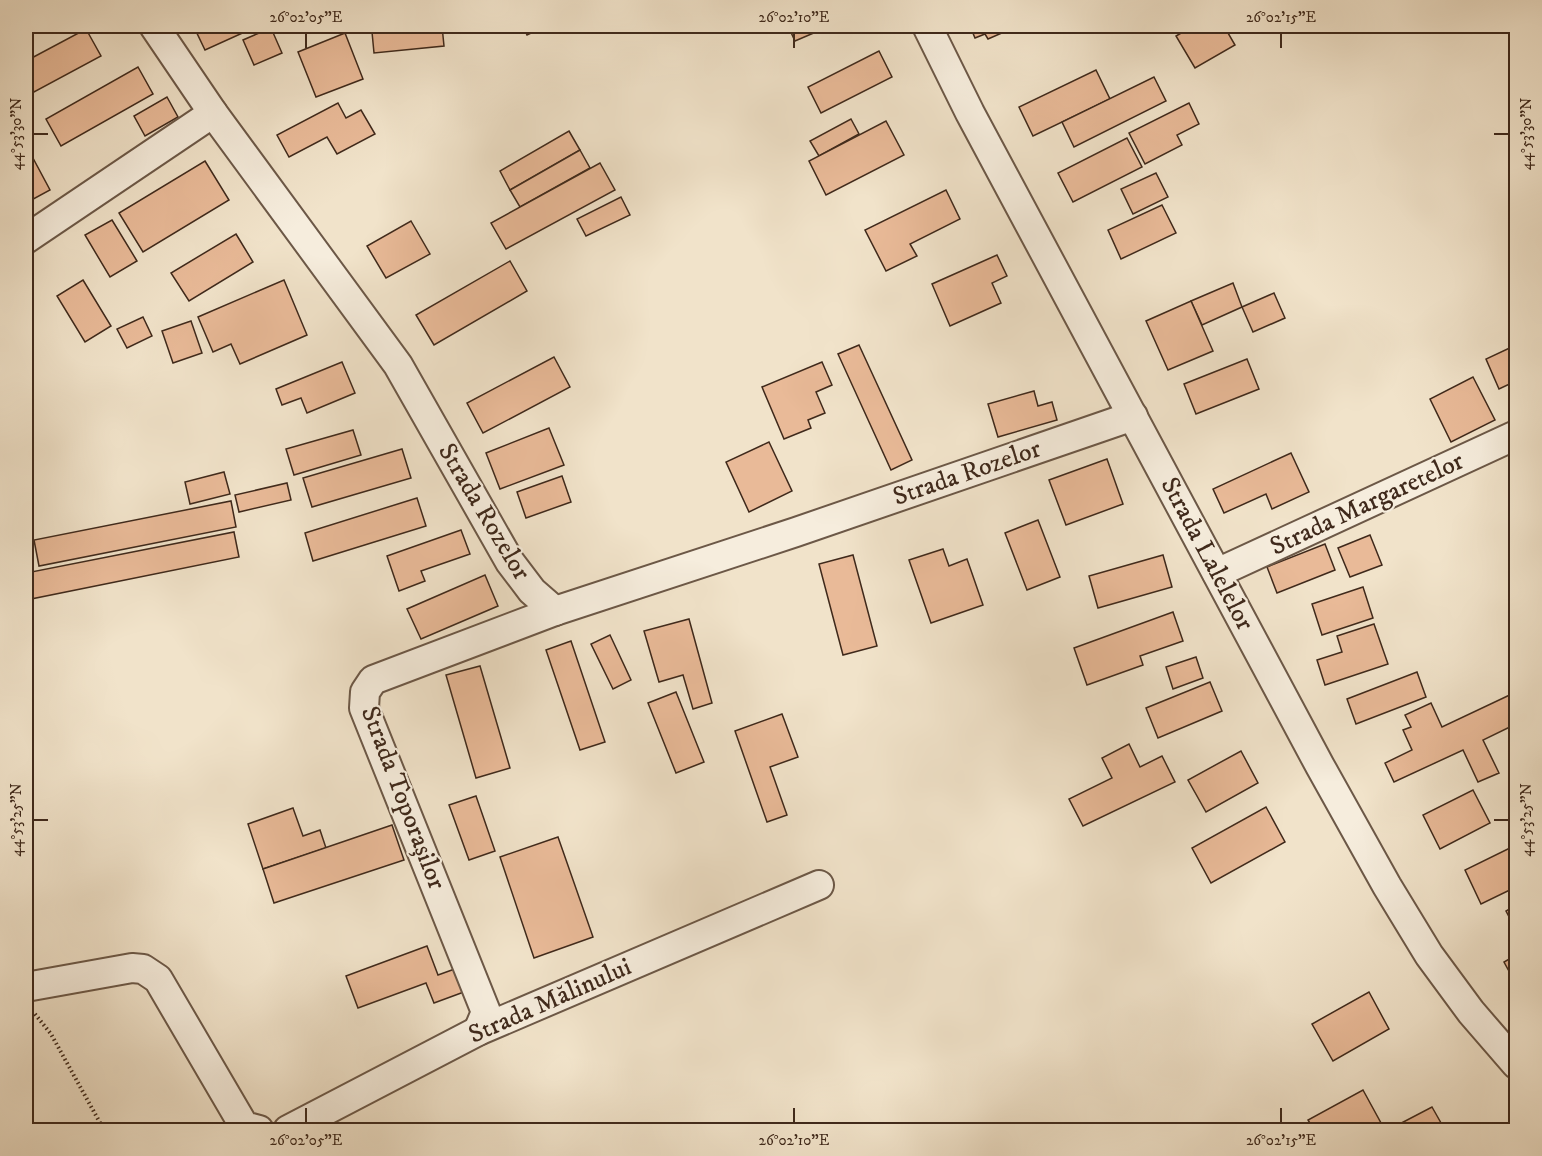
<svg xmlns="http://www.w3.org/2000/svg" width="1542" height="1156" font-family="'IM FELL DW Pica',serif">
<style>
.building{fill:#e9ba98;stroke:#3f291b;stroke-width:1.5}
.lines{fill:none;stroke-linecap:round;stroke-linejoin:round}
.minor-casing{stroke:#6c5847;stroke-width:32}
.path{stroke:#3f291b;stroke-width:4;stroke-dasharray:1.5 3;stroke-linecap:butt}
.minor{stroke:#f6eddd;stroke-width:28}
.ticks{fill:none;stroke:#3f291b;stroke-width:2}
.labels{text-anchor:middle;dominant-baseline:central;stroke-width:4.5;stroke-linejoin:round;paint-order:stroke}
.street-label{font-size:26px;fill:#3f291b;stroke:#f6eddd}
.neatline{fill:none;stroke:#3f291b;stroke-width:2}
.ticks-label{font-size:15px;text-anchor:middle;fill:#3f291b}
</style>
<rect width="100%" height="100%" fill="#f1e3ca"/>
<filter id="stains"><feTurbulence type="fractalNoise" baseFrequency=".00333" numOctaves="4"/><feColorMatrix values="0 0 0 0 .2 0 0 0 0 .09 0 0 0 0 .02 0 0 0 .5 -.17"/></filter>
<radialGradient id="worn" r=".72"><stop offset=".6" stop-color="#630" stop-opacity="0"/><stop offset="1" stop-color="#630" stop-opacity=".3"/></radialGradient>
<g class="building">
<polygon points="196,26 258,26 205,50 194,27"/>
<polygon points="425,26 442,26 444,46 374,53 372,32"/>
<polygon points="523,26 546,26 527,35"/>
<polygon points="788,26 830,26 795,41"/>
<polygon points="970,26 1018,26 988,39 985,34 975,38"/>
<polygon points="1193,26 1224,26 1235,45 1195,68 1176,36"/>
<polygon points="271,28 282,53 254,65 243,40"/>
<polygon points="86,29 101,56 34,92 26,75 26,61"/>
<polygon points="345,33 363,79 316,97 298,52"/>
<polygon points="879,51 892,77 821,113 808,87"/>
<polygon points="138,67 153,94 61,146 46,119"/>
<polygon points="1096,70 1110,99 1033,136 1019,107"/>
<polygon points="1154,77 1166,101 1074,147 1062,122"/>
<polygon points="167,97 178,117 145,136 134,116"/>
<polygon points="338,103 346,118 361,110 375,134 337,154 327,137 289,157 277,135"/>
<polygon points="1189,103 1199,124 1177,135 1182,145 1145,164 1129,133"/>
<polygon points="851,119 859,134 819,156 810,141"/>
<polygon points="886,121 904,155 826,195 809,161"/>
<polygon points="569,131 580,150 510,190 500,171"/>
<polygon points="1127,138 1142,167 1073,202 1058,173"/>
<polygon points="26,145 50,190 26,203"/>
<polygon points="580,150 590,168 520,207 510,190"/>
<polygon points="205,161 229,200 143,252 119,213"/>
<polygon points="600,163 615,190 506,249 491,223"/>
<polygon points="1156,173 1168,197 1133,214 1121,189"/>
<polygon points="946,190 960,219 910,244 917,256 886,271 865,230"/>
<polygon points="621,197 630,215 586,236 577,219"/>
<polygon points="1162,205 1176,233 1121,259 1108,230"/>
<polygon points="112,220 137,261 110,277 85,235"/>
<polygon points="411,221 430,254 386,278 367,246"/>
<polygon points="236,234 253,262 189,301 171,273"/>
<polygon points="997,255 1007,276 992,283 1001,303 950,326 932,284"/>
<polygon points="510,261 527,291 434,345 416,315"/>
<polygon points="83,280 111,326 85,342 57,296"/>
<polygon points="284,280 307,335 240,364 231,344 213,352 198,317"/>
<polygon points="1233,283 1242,307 1202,325 1191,301"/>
<polygon points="1274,293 1285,318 1253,332 1242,307"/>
<polygon points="1191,301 1213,351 1168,370 1146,321"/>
<polygon points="143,317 152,336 127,348 117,329"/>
<polygon points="191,321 202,353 173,363 162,331"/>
<polygon points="859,345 912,460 891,470 838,354"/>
<polygon points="1516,345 1516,381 1499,389 1486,359"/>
<polygon points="554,357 570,387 483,433 467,403"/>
<polygon points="1247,359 1259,389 1196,414 1184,384"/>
<polygon points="342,362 355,393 307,413 301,398 282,405 276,389"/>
<polygon points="822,362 832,385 816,392 825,413 808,420 811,428 784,439 762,387"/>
<polygon points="1473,377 1495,420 1451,442 1430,399"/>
<polygon points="1034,391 1038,406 1052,402 1057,420 998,437 988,404"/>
<polygon points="549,428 564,465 500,489 486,453"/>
<polygon points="353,430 361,455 294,475 286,449"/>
<polygon points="769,442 792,491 749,512 726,462"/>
<polygon points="402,449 411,478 312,507 303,478"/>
<polygon points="1291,453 1309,492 1272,509 1266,494 1224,513 1213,489"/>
<polygon points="1107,459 1123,504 1066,525 1049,480"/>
<polygon points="224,472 230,494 190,504 185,482"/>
<polygon points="562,476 571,502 526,518 517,492"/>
<polygon points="287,483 291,500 239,512 235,495"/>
<polygon points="417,498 426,526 313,561 305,533"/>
<polygon points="231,501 236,527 39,566 34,540"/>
<polygon points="1038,520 1060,577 1027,590 1005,533"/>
<polygon points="461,530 470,554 421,571 425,581 399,591 387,556"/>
<polygon points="234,532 239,557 26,600 26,573"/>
<polygon points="1370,535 1382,565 1350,577 1338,548"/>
<polygon points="1325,544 1335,570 1277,593 1267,567"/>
<polygon points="943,549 949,566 967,559 983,605 931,623 909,560"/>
<polygon points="853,555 877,646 843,655 819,564"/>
<polygon points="1163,555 1172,587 1098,608 1089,576"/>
<polygon points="485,575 498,606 421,639 407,609"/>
<polygon points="1363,587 1373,618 1322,635 1312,604"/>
<polygon points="1173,612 1183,641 1140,656 1143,665 1087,685 1074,648"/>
<polygon points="689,619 712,703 693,709 683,675 659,682 644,631"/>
<polygon points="1374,624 1388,664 1325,685 1317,660 1342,652 1337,636"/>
<polygon points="610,635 631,680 613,689 591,644"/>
<polygon points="571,641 605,742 580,750 546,650"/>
<polygon points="1196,657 1203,678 1173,689 1166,667"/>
<polygon points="480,666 510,768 476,778 446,675"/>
<polygon points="1417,672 1426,697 1356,724 1347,699"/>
<polygon points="1210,682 1222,711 1158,738 1146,708"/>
<polygon points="676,692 704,762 676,773 648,703"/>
<polygon points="1516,692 1516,724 1483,740 1499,773 1478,782 1463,750 1394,782 1385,763 1412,750 1403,730 1411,727 1405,715 1431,703 1442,727"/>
<polygon points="782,714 798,757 770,767 787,815 767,822 735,731"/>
<polygon points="1129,744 1140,767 1162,756 1175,782 1083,826 1069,799 1112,778 1102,758"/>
<polygon points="1241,751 1258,783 1206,812 1188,780"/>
<polygon points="1473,790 1490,823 1440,849 1423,815"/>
<polygon points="476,796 495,851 469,860 449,805"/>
<polygon points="1266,807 1285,842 1211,883 1192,848"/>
<polygon points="293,808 303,836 320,830 326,848 263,869 248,824"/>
<polygon points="392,825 404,860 274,903 263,869"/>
<polygon points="558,837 593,937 534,958 500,857"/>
<polygon points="1516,845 1516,887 1481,904 1465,870"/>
<polygon points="1516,905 1516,930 1506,911"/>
<polygon points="427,946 438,975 463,966 472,989 434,1003 426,983 358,1008 346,976"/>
<polygon points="1516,955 1516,984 1504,962"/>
<polygon points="1369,992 1389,1029 1333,1061 1312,1024"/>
<polygon points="1363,1090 1381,1123 1367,1130 1314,1130 1308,1120"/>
<polygon points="1432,1107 1445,1130 1388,1130"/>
</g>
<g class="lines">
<defs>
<g id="minor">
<polyline points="154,26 213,113 398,365 510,562 532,591 555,611"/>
<polyline points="927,26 970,113 1320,766 1387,886 1429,955 1471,1012 1516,1064"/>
<polyline points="26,239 213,113"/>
<polyline points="1217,573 1516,435"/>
<polyline points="26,987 132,968 143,969 158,979 244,1126 259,1130"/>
<polyline points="478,1031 486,1012 364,708 365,692 373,680 555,611 796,532 1133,416"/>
<polyline points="288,1130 478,1031 819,885"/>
</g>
</defs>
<use href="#minor" class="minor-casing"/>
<polyline class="path" points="35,1014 51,1034 104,1130"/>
<use href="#minor" class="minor"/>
</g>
<path class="ticks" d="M306,33V48M794,33V48M1281,33V48M33,134H48M1494,134H1509M33,820H48M1494,820H1509M306,1108V1123M794,1108V1123M1281,1108V1123"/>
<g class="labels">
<g class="street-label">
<text transform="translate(967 473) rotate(-19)">Strada Rozelor</text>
<text transform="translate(1367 504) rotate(-25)">Strada Margaretelor</text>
<text transform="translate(484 512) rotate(59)">Strada Rozelor</text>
<text transform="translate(1207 554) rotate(62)">Strada Lalelelor</text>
<text transform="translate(403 798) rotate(69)">Strada Toporașilor</text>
<text transform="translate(550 1001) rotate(-24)">Strada Mălinului</text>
</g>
</g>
<rect width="1542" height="1156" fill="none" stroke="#f1e3ca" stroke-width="66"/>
<rect x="33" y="33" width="1476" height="1090" class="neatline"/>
<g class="ticks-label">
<text x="306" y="22">26°02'05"E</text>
<text x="794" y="22">26°02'10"E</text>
<text x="1281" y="22">26°02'15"E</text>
<text transform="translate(16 134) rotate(-90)" y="5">44°53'30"N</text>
<text transform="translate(1526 134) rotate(-90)" y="5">44°53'30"N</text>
<text transform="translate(16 820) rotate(-90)" y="5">44°53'25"N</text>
<text transform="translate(1526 820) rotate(-90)" y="5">44°53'25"N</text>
<text x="306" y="1145">26°02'05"E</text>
<text x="794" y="1145">26°02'10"E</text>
<text x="1281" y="1145">26°02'15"E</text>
</g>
<rect width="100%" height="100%" filter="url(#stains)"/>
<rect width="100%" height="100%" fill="url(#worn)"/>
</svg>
